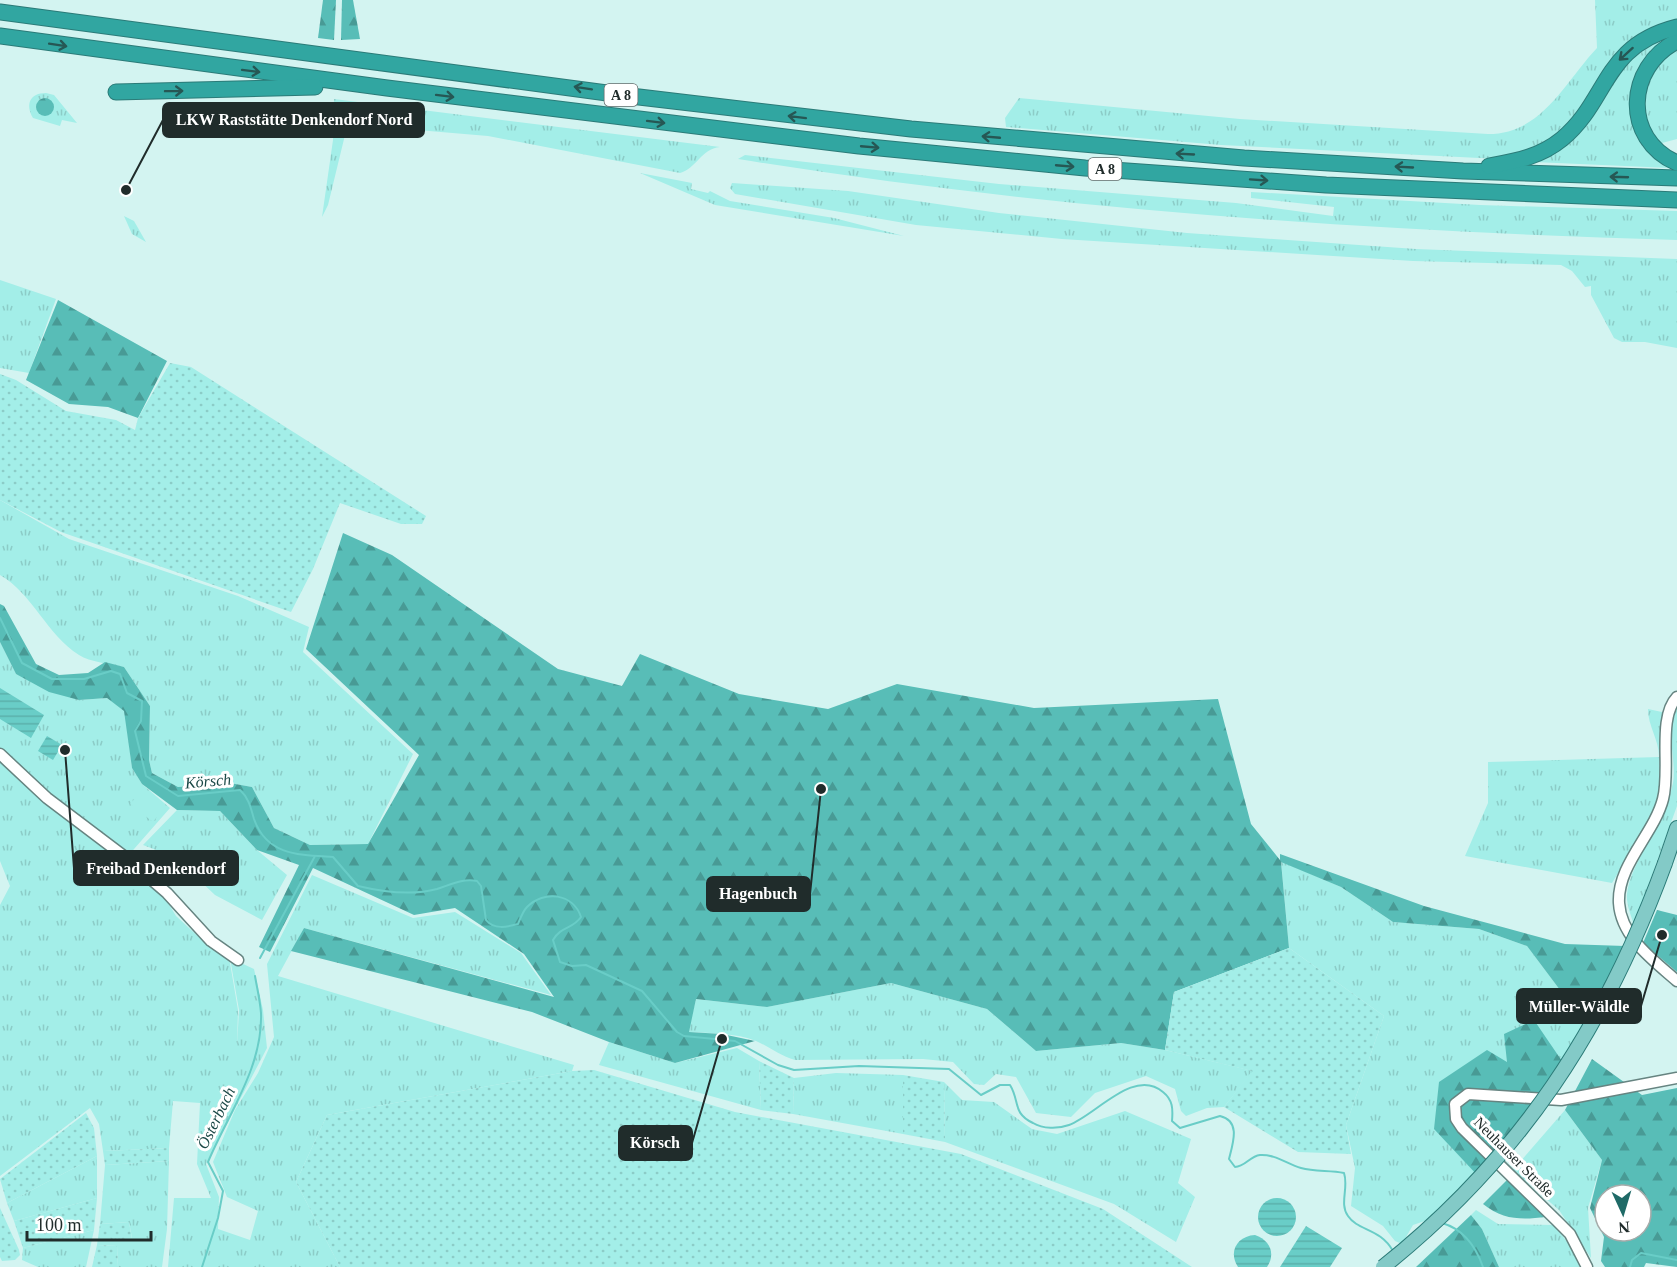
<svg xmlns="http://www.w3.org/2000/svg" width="1677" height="1267" font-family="'Times New Roman',serif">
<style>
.grass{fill:url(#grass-tufts)}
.forest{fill:url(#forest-firs);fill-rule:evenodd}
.garden{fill:url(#garden-dots)}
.pitch{fill:#a3eee8}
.water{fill:url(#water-rules)}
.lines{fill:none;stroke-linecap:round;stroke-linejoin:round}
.stream{stroke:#69cdc7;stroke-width:2}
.minor-casing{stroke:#668481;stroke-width:13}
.major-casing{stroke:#2b7b78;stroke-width:16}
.highway-casing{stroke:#2b7b78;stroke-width:17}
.minor{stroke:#fff;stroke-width:10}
.major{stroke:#83cac7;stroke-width:14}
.highway{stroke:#31a6a1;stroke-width:15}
.major-bridge-casing{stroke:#2b7b78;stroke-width:16;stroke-linecap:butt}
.major-bridge{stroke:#83cac7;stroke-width:14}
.oneway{stroke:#265754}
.labels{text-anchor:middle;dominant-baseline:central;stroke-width:6;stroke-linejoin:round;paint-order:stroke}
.shield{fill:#fff;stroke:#636b6b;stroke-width:1.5}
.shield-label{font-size:14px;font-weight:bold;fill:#202c2b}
.street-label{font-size:15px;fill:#202c2b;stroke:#fff}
.water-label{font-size:16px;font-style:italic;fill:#1a4846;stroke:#fff}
.leader{fill:none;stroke:#202c2b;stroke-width:2}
.callout-dot{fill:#202c2b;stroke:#fff;stroke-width:2}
.callout{fill:#202c2b;stroke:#202c2b;stroke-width:2}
.callout-label{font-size:16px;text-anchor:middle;font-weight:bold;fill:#fff}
</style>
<defs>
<pattern id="grass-tufts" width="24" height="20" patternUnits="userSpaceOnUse" patternTransform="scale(1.5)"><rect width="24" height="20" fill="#a3eee8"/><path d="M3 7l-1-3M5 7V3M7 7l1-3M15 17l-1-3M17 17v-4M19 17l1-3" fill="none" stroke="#8cccc7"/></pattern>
<pattern id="forest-firs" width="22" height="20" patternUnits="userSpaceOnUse" patternTransform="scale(1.5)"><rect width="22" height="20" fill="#58bdb7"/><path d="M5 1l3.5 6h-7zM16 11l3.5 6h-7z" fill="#489a95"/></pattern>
<pattern id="garden-dots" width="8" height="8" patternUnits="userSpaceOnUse" patternTransform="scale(1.5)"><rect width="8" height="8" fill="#a3eee8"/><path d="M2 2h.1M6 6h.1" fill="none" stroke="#8cccc7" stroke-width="1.8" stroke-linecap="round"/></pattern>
<pattern id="water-rules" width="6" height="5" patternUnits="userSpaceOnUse" patternTransform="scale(1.5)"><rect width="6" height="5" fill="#69cdc7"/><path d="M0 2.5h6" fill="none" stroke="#5bb0ab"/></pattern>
</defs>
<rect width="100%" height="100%" fill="#d3f4f1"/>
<g class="grass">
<path d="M1595,0H1677V23L1651,32L1580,113L1545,146L1499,159L1221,145L1006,127L1005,118L1019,98L1240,119L1488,134C1542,134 1564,83 1597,48Z"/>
<polygon points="1676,31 1633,95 1670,168 1534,162 1548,153 1627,57"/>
<polygon points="1677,46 1677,139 1662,143 1648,135 1641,87 1671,49"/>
<path d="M46,93L54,95L77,123L62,120L60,126L33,118C25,104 30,93 46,93Z"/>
<path d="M334,99L720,147C701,149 696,169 680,173L488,136L358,125L348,129L345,135L328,205L322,217L333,140Z"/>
<path d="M745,155L999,184L1236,203L1333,216L1334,207L1251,198V192L1480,205L1677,211V240C1360,231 1038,208 738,159Z"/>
<polygon points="640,173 692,183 691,189 708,193 710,191 730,201 834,218 904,236 715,205"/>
<polygon points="732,183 848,191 999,213 1187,233 1416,249 1677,259 1677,348 1645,342 1622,342 1614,338 1591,295 1591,286 1585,287 1572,271 1561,265 1413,261 1062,239 916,225 735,194 730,188"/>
<polygon points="124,216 134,221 146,242 132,234"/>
<polygon points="0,280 56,299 29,373 0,368"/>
<path d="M0,500L69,539L238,596L309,627L303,652L413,754L368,844L310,845L274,828L252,787L230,783L178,787L152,773L149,760L150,706L124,667C110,664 90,662 79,655C47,635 33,594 0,575Z"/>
<polygon points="0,642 16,674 79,700 107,698 125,711 132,768 142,784 170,808 127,857 0,751"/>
<path d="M1677,706V806L1634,925C1631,916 1626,903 1627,894C1631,861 1665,822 1673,783C1677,759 1664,729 1677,706Z"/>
<path d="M1648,709L1662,712C1663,747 1665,786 1650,818C1640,841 1625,862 1612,883L1465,856L1488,803V762L1659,757C1659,739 1648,727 1648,709Z"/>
<polygon points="0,760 22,782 138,871 167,901 176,916 201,939 229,957 238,1010 237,1046 239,1010 230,958 254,969 263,1010 267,1048 206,1164 219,1197 218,1229 250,1240 258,1211 227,1197 213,1162 235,1110 258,1073 274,1037 267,964 312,875 413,918 455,912 521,953 551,995 304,928 278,976 574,1065 572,1071 327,1115 296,1182 340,1267 168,1267 174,1198 211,1198 197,1164 200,1103 173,1101 169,1148 103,1151 99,1124 90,1108 0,1176 0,905 10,886 0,861"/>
<polygon points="177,810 220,811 257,850 287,875 262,920 215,895 175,857 143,845"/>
<polygon points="1281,861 1341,887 1393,922 1479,929 1527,946 1569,1002 1599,1005 1564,1064 1508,1063 1479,1177 1442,1215 1413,1225 1402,1244 1395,1241 1383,1226 1351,1206 1355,1168 1346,1125 1384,1016 1289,948"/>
<path d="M891,983L987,1009L1036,1051L1121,1043L1165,1050L1253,1071L1224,1107L1207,1108L1186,1116L1181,1111L1175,1089L1146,1076L1095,1093L1071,1117L1036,1113L1016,1077L996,1074L984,1085L974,1084L953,1062L923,1059L795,1060C780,1056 770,1047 756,1041C736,1033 710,1033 688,1032L696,999L767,1007Z"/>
<polygon points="609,1042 675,1063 737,1048 759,1061 761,1110 599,1065"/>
<polygon points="836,1073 903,1075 903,1134 793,1114 794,1078"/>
<polygon points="944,1082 962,1100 994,1102 1032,1129 1057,1134 1125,1111 1191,1139 1178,1183 1195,1197 1176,1242 1114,1204 945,1142"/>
<polygon points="1565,1110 1602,1160 1588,1208 1591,1258 1559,1210 1513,1170"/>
<polygon points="97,1156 97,1198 14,1221 7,1203"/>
<polygon points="169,1161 167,1229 162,1267 118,1267 117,1246 97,1245 98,1238 132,1238 129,1222 100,1224 105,1165"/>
<polygon points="1476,1210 1498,1224 1554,1225 1578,1256 1580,1267 1499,1267 1482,1229 1471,1215"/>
<polygon points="94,1230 86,1267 38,1267 22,1260 23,1248"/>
</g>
<g class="forest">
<polygon points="323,0 336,0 334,40 318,38"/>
<polygon points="342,0 353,0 360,39 341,40"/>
<circle cx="45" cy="107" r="9"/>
<polygon points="58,300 167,361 138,418 108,407 69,404 26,380"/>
<polygon points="343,533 392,555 558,669 622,686 640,654 739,694 828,709 897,684 1034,708 1218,699 1251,824 1280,860 1280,854 1424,906 1506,928 1565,944 1625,946 1599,1005 1569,1002 1527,946 1479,929 1393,922 1341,887 1281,862 1289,948 1174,992 1165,1050 1121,1043 1036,1051 987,1009 891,983 767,1007 696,999 689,1032 722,1034 755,1041 675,1063 609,1042 532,1012 291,951 304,928 554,997 524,954 455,908 414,915 313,868 270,952 259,947 299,865 257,850 220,811 177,810 142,784 132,768 124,711 107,698 79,700 49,692 16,674 0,642 0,604 4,606 36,664 59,675 88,673 105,662 124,667 150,706 149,760 152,773 178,787 230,783 252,787 274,828 310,845 368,844 419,755 306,649"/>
<polygon points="1657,910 1677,915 1677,972 1643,943"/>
<polygon points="1534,1020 1564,1064 1479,1177 1434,1129 1439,1082 1487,1050 1507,1062 1504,1034"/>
<path d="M1592,1059L1642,1095L1677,1088V1267L1646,1263L1644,1267H1605L1601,1261L1604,1237L1590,1208L1602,1160L1565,1110ZM1605,1195H1641V1231H1605Z"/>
<path d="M1507,1180L1546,1217C1521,1220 1503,1220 1483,1204Z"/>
<polygon points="1471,1215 1482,1229 1499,1267 1416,1267"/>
</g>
<g class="garden">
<polygon points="170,363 191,367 426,516 422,524 401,524 340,503 313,569 291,612 61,532 0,500 0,374 16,380 66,411 116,420 135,430 138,418"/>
<polygon points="1289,948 1384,1016 1346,1125 1351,1154 1298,1152 1224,1107 1252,1071 1165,1050 1174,992"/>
<polygon points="759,1061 794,1078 793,1114 761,1110"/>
<polygon points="594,1070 735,1112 961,1154 1103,1209 1192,1267 340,1267 296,1182 327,1115 572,1071"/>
<polygon points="903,1075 944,1082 945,1142 903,1134"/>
<polygon points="86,1113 94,1128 97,1156 7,1203 0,1179"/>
<polygon points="169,1148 169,1161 105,1165 103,1151"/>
<polygon points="97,1198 94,1230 23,1248 14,1221"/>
<polygon points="0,1208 19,1250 20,1255 15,1260 2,1261 0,1257"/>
<polygon points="129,1222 132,1239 98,1238 100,1224"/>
<polygon points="97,1245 117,1246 118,1267 92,1267"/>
</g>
<polygon class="pitch" points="142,790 164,808 153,822 130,804"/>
<g class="water">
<polygon points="0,688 44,715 31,738 0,719"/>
<polygon points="47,736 62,745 53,760 38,751"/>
<circle cx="1277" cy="1217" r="19"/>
<polygon points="1306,1226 1342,1248 1330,1267 1280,1267"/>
<path d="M1255,1235C1270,1240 1276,1254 1267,1267H1238C1228,1252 1237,1236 1255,1235Z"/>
</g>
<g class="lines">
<g class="stream">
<path d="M0,618L22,663L52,679H84L111,671L120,674L127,693L142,701L141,721L135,731L146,776L178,796L240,790C249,798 251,809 254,819C267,856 300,855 333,857L358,886C383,892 411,896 437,889C450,885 462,878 477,881L481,886L486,920C494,930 507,927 518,924C520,919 523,911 527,907C544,890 573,893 581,917C573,929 561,926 553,940L560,962L572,966L586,965L642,991L677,1032L684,1036L735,1041L778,1065L794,1070L859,1066L949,1069L981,1095L1000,1085H1010C1020,1101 1012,1113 1033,1123C1043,1129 1058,1129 1069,1125C1096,1115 1134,1067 1163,1092C1173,1100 1173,1109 1172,1121L1180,1128L1220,1116C1241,1121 1233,1143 1229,1159L1235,1167C1245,1167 1250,1156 1260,1155C1275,1154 1287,1164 1301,1168C1315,1172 1330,1170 1344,1173C1349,1187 1339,1204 1348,1216C1358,1231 1380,1228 1393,1251"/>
<polyline points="260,958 315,856"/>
<path d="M1442,1223C1463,1229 1476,1247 1483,1267"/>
<path d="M202,1267L218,1218L223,1191L208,1162C228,1114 263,1067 261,1013C260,1000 257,988 255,976"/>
<polyline points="1630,1267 1632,1260 1641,1253 1677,1260"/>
</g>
<defs>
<g id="minor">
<path d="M1677,697C1657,718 1671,769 1663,799C1654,834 1617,865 1619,903C1621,937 1653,960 1677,981"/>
<polyline points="0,754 47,798 125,857 167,893 211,941 238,960"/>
<polyline points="1587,1267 1570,1234 1557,1221 1462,1128 1456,1119 1455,1104 1468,1094 1561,1100 1677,1078"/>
</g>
<polyline id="major" points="1665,863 1677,828"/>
<g id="highway">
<polyline points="0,12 622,95 911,129 1244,158 1463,171 1677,178"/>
<polyline points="0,36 387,88 859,146 1085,168 1326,185 1677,200"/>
<path d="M1677,41C1626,67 1622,139 1677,163"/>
<polyline points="116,92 315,87"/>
<path d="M1489,166C1516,161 1540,157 1562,139C1609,100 1602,46 1677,27"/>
</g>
</defs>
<use href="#minor" class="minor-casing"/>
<use href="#major" class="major-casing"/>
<use href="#highway" class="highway-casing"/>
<use href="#minor" class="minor"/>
<use href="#major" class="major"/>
<use href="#highway" class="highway"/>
<defs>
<path id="major-bridge" d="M1383,1267C1521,1157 1605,1027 1665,863"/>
</defs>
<use href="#major-bridge" class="major-bridge-casing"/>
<use href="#major-bridge" class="major-bridge"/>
</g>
<defs><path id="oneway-shaft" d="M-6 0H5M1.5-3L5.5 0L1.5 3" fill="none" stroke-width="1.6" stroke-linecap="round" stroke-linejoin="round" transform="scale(1.5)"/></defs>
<g class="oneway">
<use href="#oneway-shaft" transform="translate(58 45) rotate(9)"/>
<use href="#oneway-shaft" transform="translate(1626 54) rotate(138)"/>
<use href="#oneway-shaft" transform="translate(251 71) rotate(7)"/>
<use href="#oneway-shaft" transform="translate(583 88) rotate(-171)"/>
<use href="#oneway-shaft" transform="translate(174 91) rotate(-1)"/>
<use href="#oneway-shaft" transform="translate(445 96) rotate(7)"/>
<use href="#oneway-shaft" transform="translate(797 117) rotate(-173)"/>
<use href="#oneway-shaft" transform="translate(656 122) rotate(7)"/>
<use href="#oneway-shaft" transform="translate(991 137) rotate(-175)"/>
<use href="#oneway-shaft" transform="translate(870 147) rotate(5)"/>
<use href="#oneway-shaft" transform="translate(1185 154) rotate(-177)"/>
<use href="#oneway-shaft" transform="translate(1065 166) rotate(5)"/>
<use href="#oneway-shaft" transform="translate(1404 167) rotate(-177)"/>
<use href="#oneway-shaft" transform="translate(1619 177) rotate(-178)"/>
<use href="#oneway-shaft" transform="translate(1259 180) rotate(4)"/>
</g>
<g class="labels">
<g class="shield">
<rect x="604.5" y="84" width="33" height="22" rx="4.5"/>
<rect x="1088.5" y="158" width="33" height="22" rx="4.5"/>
</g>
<g class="shield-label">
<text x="621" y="95">A 8</text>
<text x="1105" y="169">A 8</text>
</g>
<g class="street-label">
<text transform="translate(1514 1157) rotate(45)">Neuhauser Straße</text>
</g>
<g class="water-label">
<text transform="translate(208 781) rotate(-5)">Körsch</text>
<text transform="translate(216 1118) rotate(-64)">Österbach</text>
</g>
</g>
<path class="leader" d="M126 190L163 120M65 750L74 868M821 789L810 894M1662 935L1641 1006M722 1039L692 1143"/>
<g class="callout-dot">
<circle cx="126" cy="190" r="6"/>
<circle cx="65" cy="750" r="6"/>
<circle cx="821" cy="789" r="6"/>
<circle cx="1662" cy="935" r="6"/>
<circle cx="722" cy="1039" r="6"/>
</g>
<g class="callout">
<rect x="163" y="103" width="261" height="34" rx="6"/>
<rect x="74" y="851" width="164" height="34" rx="6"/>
<rect x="707" y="877" width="103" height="34" rx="6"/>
<rect x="1517" y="989" width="124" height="34" rx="6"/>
<rect x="619" y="1126" width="73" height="34" rx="6"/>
</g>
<g class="callout-label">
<text x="294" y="125">LKW Raststätte Denkendorf Nord</text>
<text x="156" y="874">Freibad Denkendorf</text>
<text x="758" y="899">Hagenbuch</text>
<text x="1579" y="1012">Müller-Wäldle</text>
<text x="655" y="1148">Körsch</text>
</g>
<g transform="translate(1623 1213) rotate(176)"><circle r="28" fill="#ffffff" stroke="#a6abaa" stroke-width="1.5"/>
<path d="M0-4.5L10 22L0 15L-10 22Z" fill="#1f6a67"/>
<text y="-9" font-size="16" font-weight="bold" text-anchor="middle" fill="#202c2b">N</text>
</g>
<path d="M27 1231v9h124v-9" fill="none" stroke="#202c2b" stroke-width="3"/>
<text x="36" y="1231" font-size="18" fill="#202c2b" stroke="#ffffff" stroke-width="4.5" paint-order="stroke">100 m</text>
</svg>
